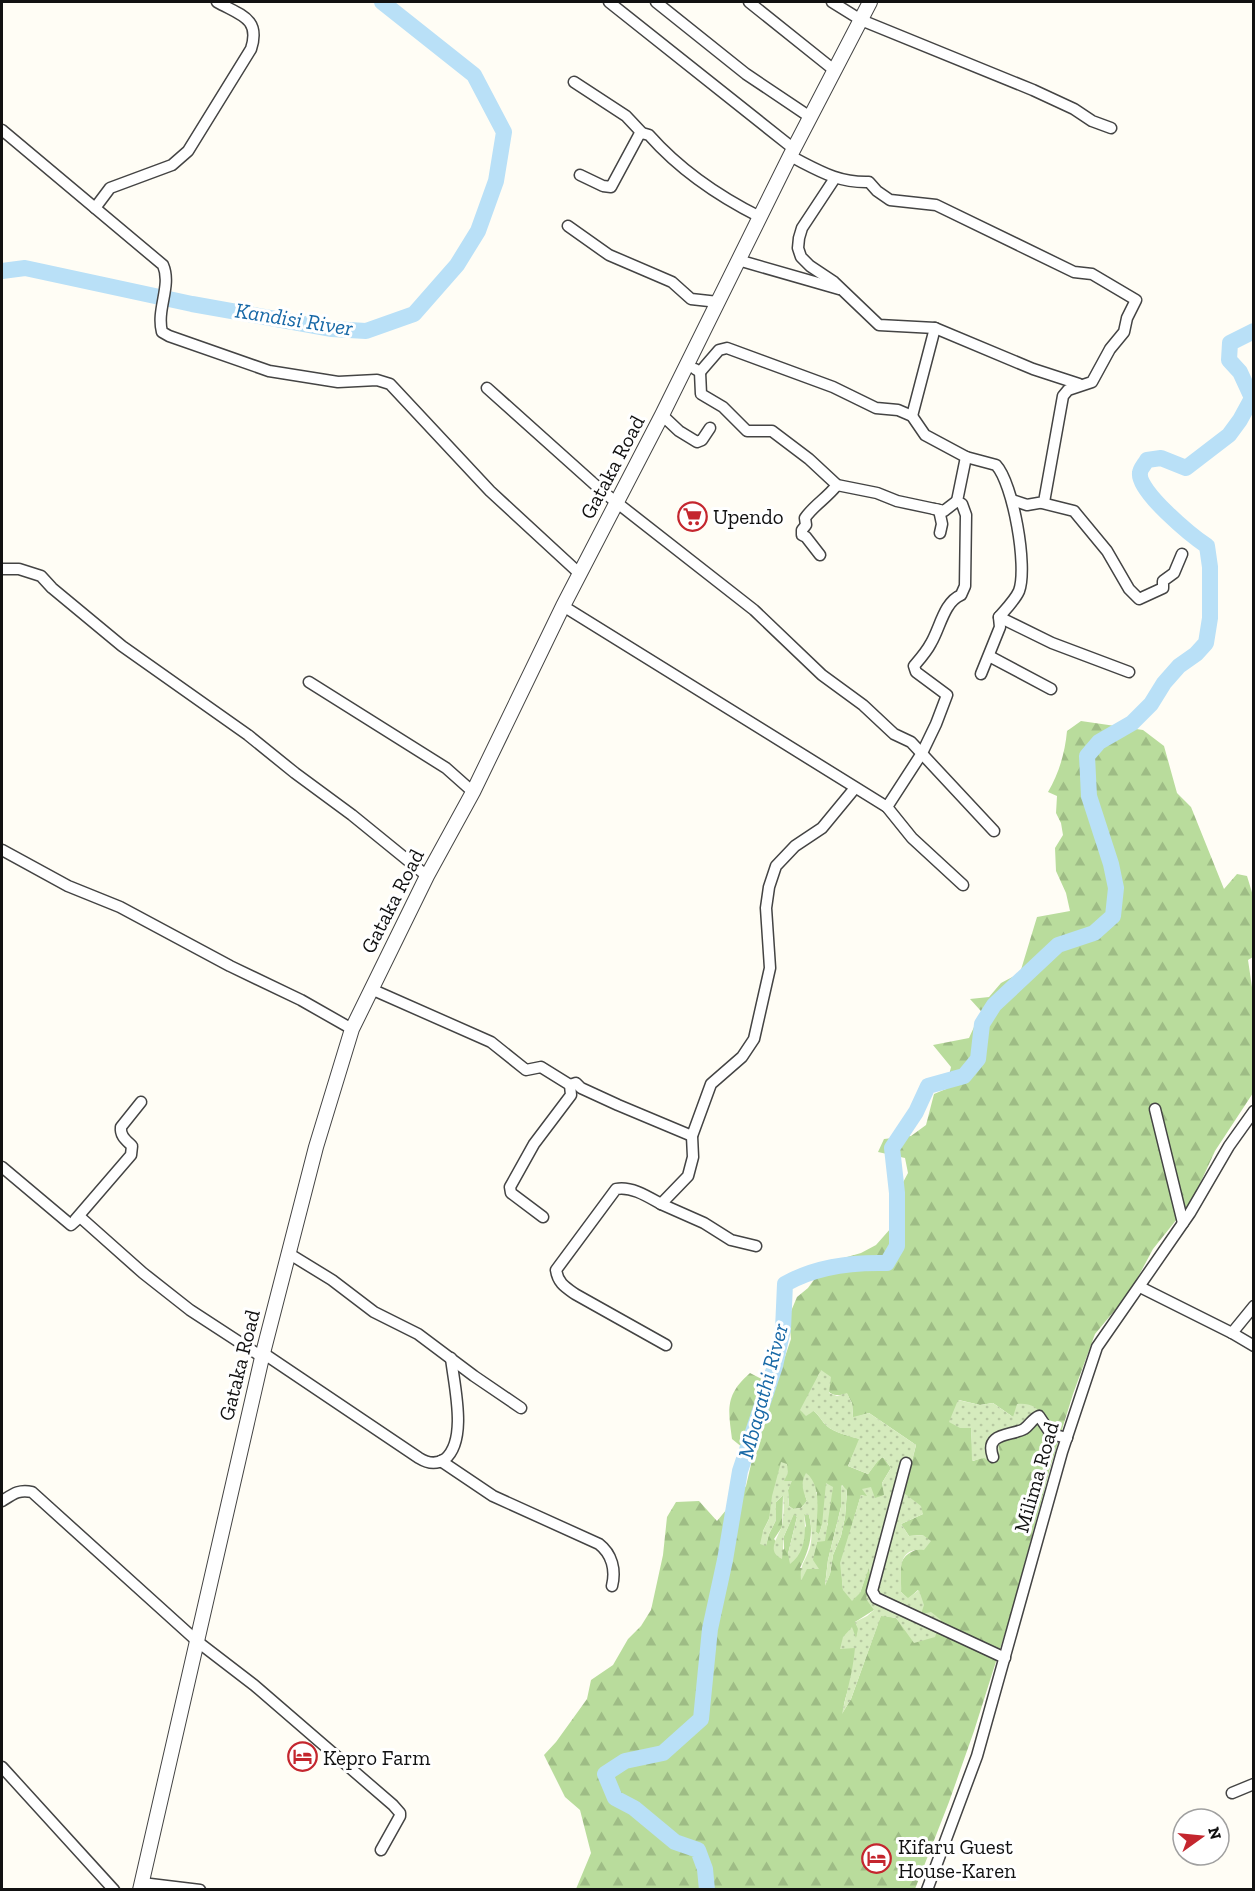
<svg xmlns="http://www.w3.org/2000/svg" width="1255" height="1891" font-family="'Zilla Slab',serif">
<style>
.forest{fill:url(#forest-firs);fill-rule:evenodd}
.garden{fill:url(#garden-dots)}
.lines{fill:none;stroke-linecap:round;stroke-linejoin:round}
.river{stroke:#b9e0f7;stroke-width:16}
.minor-casing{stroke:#444;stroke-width:13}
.tertiary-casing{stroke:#444;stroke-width:16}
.minor{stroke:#fff;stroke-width:10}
.tertiary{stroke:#fff;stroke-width:14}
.labels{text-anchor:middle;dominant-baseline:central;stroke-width:6;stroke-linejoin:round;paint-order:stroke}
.street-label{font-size:21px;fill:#111;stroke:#fff}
.poi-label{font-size:21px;fill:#111;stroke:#fff;text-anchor:start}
.water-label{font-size:22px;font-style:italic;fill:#1768a6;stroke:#fff}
</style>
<defs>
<pattern id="forest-firs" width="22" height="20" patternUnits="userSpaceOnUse" patternTransform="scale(1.5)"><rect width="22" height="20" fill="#b9dc9c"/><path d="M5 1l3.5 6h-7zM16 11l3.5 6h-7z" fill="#9ebc85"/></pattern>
<pattern id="garden-dots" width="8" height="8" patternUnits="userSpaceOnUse" patternTransform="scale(1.5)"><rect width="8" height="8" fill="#d5ebbd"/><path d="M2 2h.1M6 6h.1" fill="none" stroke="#b6c8a1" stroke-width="1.8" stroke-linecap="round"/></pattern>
</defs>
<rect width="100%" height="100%" fill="#fffdf5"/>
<path class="forest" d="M1081,721L1143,730L1164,746L1177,793L1191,807L1224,889L1237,874L1247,876L1254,899L1253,957L1248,960L1253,994V1093L1215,1151L1193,1199L1153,1249L1130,1292L1095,1334L1073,1394L1051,1465L1011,1614L974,1731L949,1802L915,1889H576L591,1853L580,1810L565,1797L544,1755L556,1742L587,1699L591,1680L613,1665L628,1639L641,1626L651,1610L663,1555L667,1517L676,1502L699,1501L717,1521L746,1486L753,1456L732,1439C728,1409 725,1395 750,1373L775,1386L791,1339L789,1316L797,1297L808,1288L826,1263L861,1253L876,1245L891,1228L892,1203L908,1173L905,1158L878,1152L884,1139L911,1136L926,1125L934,1094L946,1089L951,1067L933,1045L969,1038L974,1027L990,1021L970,999L989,997L1001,983L1020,973L1037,917L1070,911L1066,893L1056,871L1055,848L1063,835L1061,823L1056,813L1057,796L1048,792C1059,773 1065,753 1067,731ZM819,1374C827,1390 827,1398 847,1394L852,1403L853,1418L869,1413L916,1445L904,1493L923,1514L901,1524L909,1536L923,1535L918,1549C894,1558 902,1571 901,1592L908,1599L918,1590L921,1614L904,1627L896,1618L881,1615L851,1699L843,1712C844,1698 850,1686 853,1673C856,1659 854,1644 859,1629L855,1622L874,1610L869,1566L860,1593L843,1590L841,1563L861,1495L875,1499L885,1495L882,1483L891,1468L883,1457L878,1460L868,1474L848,1466L860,1439C852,1437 833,1432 827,1426C822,1422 820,1416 814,1411V1387ZM959,1400L980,1405L993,1403L1013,1417C1002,1435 993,1455 973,1461L971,1428ZM787,1464L783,1482L791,1481L788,1490L789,1506L793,1509L801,1508L807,1501L805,1495L817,1492L816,1532L819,1535L822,1525L828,1523L825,1534L817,1542L812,1560L818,1569L800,1568C809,1550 814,1534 809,1515L804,1514L806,1526L788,1554L797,1517L794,1513L784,1536V1550L774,1539L782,1527L783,1495L776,1502V1520L769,1534L766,1545L763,1531L769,1519ZM842,1485L847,1491L845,1517L841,1536L833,1555L830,1574L825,1585L828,1560L841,1507Z"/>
<g class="garden">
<path d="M821,1370L831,1377L829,1393L837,1396L847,1393L852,1403L853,1417L869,1413L916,1445L904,1493L921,1506L923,1514L901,1524L909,1536L923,1535L931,1541L924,1550C895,1547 902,1573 901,1592L908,1598L919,1590L924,1605L921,1614L931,1612L941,1620L935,1637L914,1643L896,1618L881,1616L851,1699L842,1714C847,1691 853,1671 855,1648L840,1649L843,1637L852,1627L856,1638L858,1629L855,1622L867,1616L874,1610L866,1599L871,1575L869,1568L860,1593L852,1601L843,1590L840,1563L861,1495L867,1496L862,1489L871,1487L875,1498L884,1495L882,1483L891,1468L883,1457L878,1461L868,1474L848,1466L859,1439C851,1437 833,1432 827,1426C822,1422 820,1416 814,1411L806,1416L800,1410Z"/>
<path d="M958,1400L980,1405L993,1403L1013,1417L1017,1404C1029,1403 1038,1406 1043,1418L1030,1431L998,1441L1000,1453L993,1463L984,1458L972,1461L971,1428H960L949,1422Z"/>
<path d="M781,1462L787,1464L788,1473L784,1481H792L788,1490L789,1506L793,1509L801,1508L807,1501C803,1491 800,1483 806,1473C822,1485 817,1513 816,1532L819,1534L822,1525L826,1483L833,1487L825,1541L817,1542L813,1560L819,1569H807L801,1581C800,1567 802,1566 808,1553C813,1542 812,1527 809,1515L804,1514C806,1531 806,1553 790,1564L788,1554L797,1517L794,1514L784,1536L782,1559C765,1551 779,1537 782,1525C784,1516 784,1504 783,1495L776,1502V1520L769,1534L766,1546L760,1544L763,1531L769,1519L772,1496Z"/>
<polygon points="841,1485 847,1490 845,1517 841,1536 833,1555 830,1574 825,1586 828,1560 841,1507"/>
</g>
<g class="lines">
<g class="river">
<polyline points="2,271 25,268 192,304 332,329 366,331 414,314 457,265 478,231 496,181 504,132 474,75 382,2"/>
<path d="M707,1890L705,1869L698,1850L675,1842L634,1808L615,1798L605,1774L625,1761L663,1753L701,1719L710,1629L725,1560L740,1471L775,1366L783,1329L785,1284C816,1266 851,1262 887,1263L897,1246V1193L892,1148L916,1112L928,1086L964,1076L978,1059L982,1024L994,1005L1058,945L1094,933L1113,916L1116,888L1111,864L1089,796L1087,756L1099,742L1132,723L1151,704L1164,683L1179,666L1196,654L1206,643L1210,618V567L1207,546C1192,536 1137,491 1140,473C1140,469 1145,464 1147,460L1161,458L1186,468L1229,435L1240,420L1252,398L1240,372L1229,360L1230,343L1254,331"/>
</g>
<defs>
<g id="minor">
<polyline points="609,2 794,149"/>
<polyline points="656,2 746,74 810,117"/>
<polyline points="749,2 834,70"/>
<polyline points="832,2 861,20 1033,90 1074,109 1092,121 1111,128"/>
<path d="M574,82L626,116L642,133L649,135C680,170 718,196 760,217"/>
<path d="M2,130L163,265C172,286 156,309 162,332L169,336L269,371L338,382L377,380L390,384L490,491L580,574"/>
<path d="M790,156C818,170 837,183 869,182L877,191L890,200L936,205L1074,272L1092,274L1136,300L1127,318L1124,332L1110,349L1092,382L1068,390L1063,396L1044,502L1027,505L1012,500"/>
<polyline points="580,175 603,186 611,187 639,135 642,133"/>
<polyline points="835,178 802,228 799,238 798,248 801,257 810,266 834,282 879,325 935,328 1033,369 1079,384"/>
<path d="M95,208L110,188L172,165L188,151L251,49C261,18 240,15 217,2"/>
<polyline points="568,226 609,255 672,282 691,299 718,302"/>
<polyline points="738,260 839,289"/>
<polyline points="695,369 700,372 701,394 723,407 747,431 772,431 809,459 837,485 877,493 897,501 944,511 957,501"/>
<polyline points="487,388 602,491 754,610 822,675 863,705 894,734 911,742 994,831"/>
<polyline points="662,415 679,431 697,442 702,440 710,428"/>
<polyline points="912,416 935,328"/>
<path d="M966,457L996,465C1013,483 1028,567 1019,591C1015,600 1006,609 999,617L1052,643L1129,672"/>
<polyline points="1042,503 1074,511 1107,551 1129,589 1139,599 1163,588 1163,581 1174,573 1182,554"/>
<polyline points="934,509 939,510 942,524 940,533"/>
<path d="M820,555L806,537L802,535V530L806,525L805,518C814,505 827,498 837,485"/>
<polyline points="2,569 19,569 41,576 52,588 122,646 248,735 295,773 352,815 427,876"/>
<path d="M563,606L887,807L922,753L936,724L947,695L916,672L914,666C920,659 927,651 931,643C940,628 944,602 961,595L965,586L966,515L962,504L957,501L966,457L925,435L912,416L898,410L876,408L833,387L727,348L719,350L700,372"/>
<polyline points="989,656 1051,689"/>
<polyline points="981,674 1000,627 999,617"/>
<polyline points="309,682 446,768 473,792"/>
<polyline points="887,807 912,838 963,885"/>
<polyline points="2,850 68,886 120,907 230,966 301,1000 352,1029"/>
<polyline points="371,989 491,1042 526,1070 541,1067 570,1085 571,1095 534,1144 510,1187 511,1193 543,1217"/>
<polyline points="570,1085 576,1083 581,1088 618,1105 692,1136"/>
<polyline points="1155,1109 1183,1223"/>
<polyline points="2,1167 71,1225 80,1217 143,1273 190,1310 262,1357"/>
<path d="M661,1204C647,1196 631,1186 616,1189L556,1270C558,1283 565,1287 575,1294L666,1345"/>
<path d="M75,1220L131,1155L132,1146C126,1140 120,1136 121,1127L141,1102"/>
<polyline points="756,1246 731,1240 704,1223 661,1204 688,1176 693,1157 692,1136 711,1084 742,1057 754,1039 770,968 766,908 769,887 776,866 795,846 822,828 855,788"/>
<polyline points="288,1253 332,1280 374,1312 418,1334 474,1376 521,1408"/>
<polyline points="1140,1287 1232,1333 1254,1346"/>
<polyline points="1232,1333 1254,1306"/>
<path d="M263,1353L419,1458C427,1463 436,1465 445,1459C468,1440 454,1385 451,1358"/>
<path d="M993,1457C984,1432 1012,1436 1024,1429C1030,1425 1032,1419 1039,1416L1051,1434L1067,1438"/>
<path d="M441,1461L493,1496L599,1544C612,1554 616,1570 612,1586"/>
<polyline points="906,1463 872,1591 876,1598 1005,1658"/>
<path d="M2,1501C13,1494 19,1489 32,1492L198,1642L254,1685L393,1805L400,1813V1816L381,1850"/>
<polyline points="2,1767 114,1890"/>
<polyline points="1232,1793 1254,1784"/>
<polyline points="142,1883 200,1890"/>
<polyline points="927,1890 977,1756 1062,1452 1097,1347 1190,1213 1229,1146 1254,1111"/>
</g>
<polyline id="tertiary" points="140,1890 263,1353 316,1147 352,1029 427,876 473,792 563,606 662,415 790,156 870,2"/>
</defs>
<use href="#minor" class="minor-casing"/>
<use href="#tertiary" class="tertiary-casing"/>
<use href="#minor" class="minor"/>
<use href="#tertiary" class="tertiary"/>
</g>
<defs>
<symbol id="supermarket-ring" viewBox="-11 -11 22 22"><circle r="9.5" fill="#fff" stroke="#c4262e" stroke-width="1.5"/><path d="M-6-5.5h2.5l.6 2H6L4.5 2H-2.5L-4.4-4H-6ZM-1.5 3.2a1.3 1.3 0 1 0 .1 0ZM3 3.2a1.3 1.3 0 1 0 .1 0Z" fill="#c4262e"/></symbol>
<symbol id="hotel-ring" viewBox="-11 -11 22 22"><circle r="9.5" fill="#fff" stroke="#c4262e" stroke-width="1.5"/><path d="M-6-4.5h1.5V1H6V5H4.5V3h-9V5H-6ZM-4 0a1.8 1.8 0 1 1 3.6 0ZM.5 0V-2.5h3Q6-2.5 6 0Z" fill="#c4262e"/></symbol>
</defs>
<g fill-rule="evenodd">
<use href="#supermarket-ring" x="676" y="500" width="33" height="33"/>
<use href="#hotel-ring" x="286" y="1740" width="33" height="33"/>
<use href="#hotel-ring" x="860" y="1842" width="33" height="33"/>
</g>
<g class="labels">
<g class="street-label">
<text transform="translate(612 467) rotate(-62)">Gataka Road</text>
<text transform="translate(392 901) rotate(-63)">Gataka Road</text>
<text transform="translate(239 1365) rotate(-76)">Gataka Road</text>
<text transform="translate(1036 1477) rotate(-74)">Milima Road</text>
</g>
<g class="poi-label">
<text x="713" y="516">Upendo</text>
<text x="323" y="1757">Kepro Farm</text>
<text x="898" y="1846">Kifaru Guest<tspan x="898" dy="24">House-Karen</tspan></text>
</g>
<g class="water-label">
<text transform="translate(294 319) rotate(9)">Kandisi River</text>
<text transform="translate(763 1391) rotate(-75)">Mbagathi River</text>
</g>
</g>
<rect width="1255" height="1891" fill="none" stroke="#111111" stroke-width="6"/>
<g transform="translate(1201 1837) rotate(75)"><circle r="28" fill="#ffffff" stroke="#a0a0a0" stroke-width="1.5"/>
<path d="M0-4.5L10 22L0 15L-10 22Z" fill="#c4262e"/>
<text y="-9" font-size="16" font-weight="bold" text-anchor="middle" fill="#111111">N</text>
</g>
</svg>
